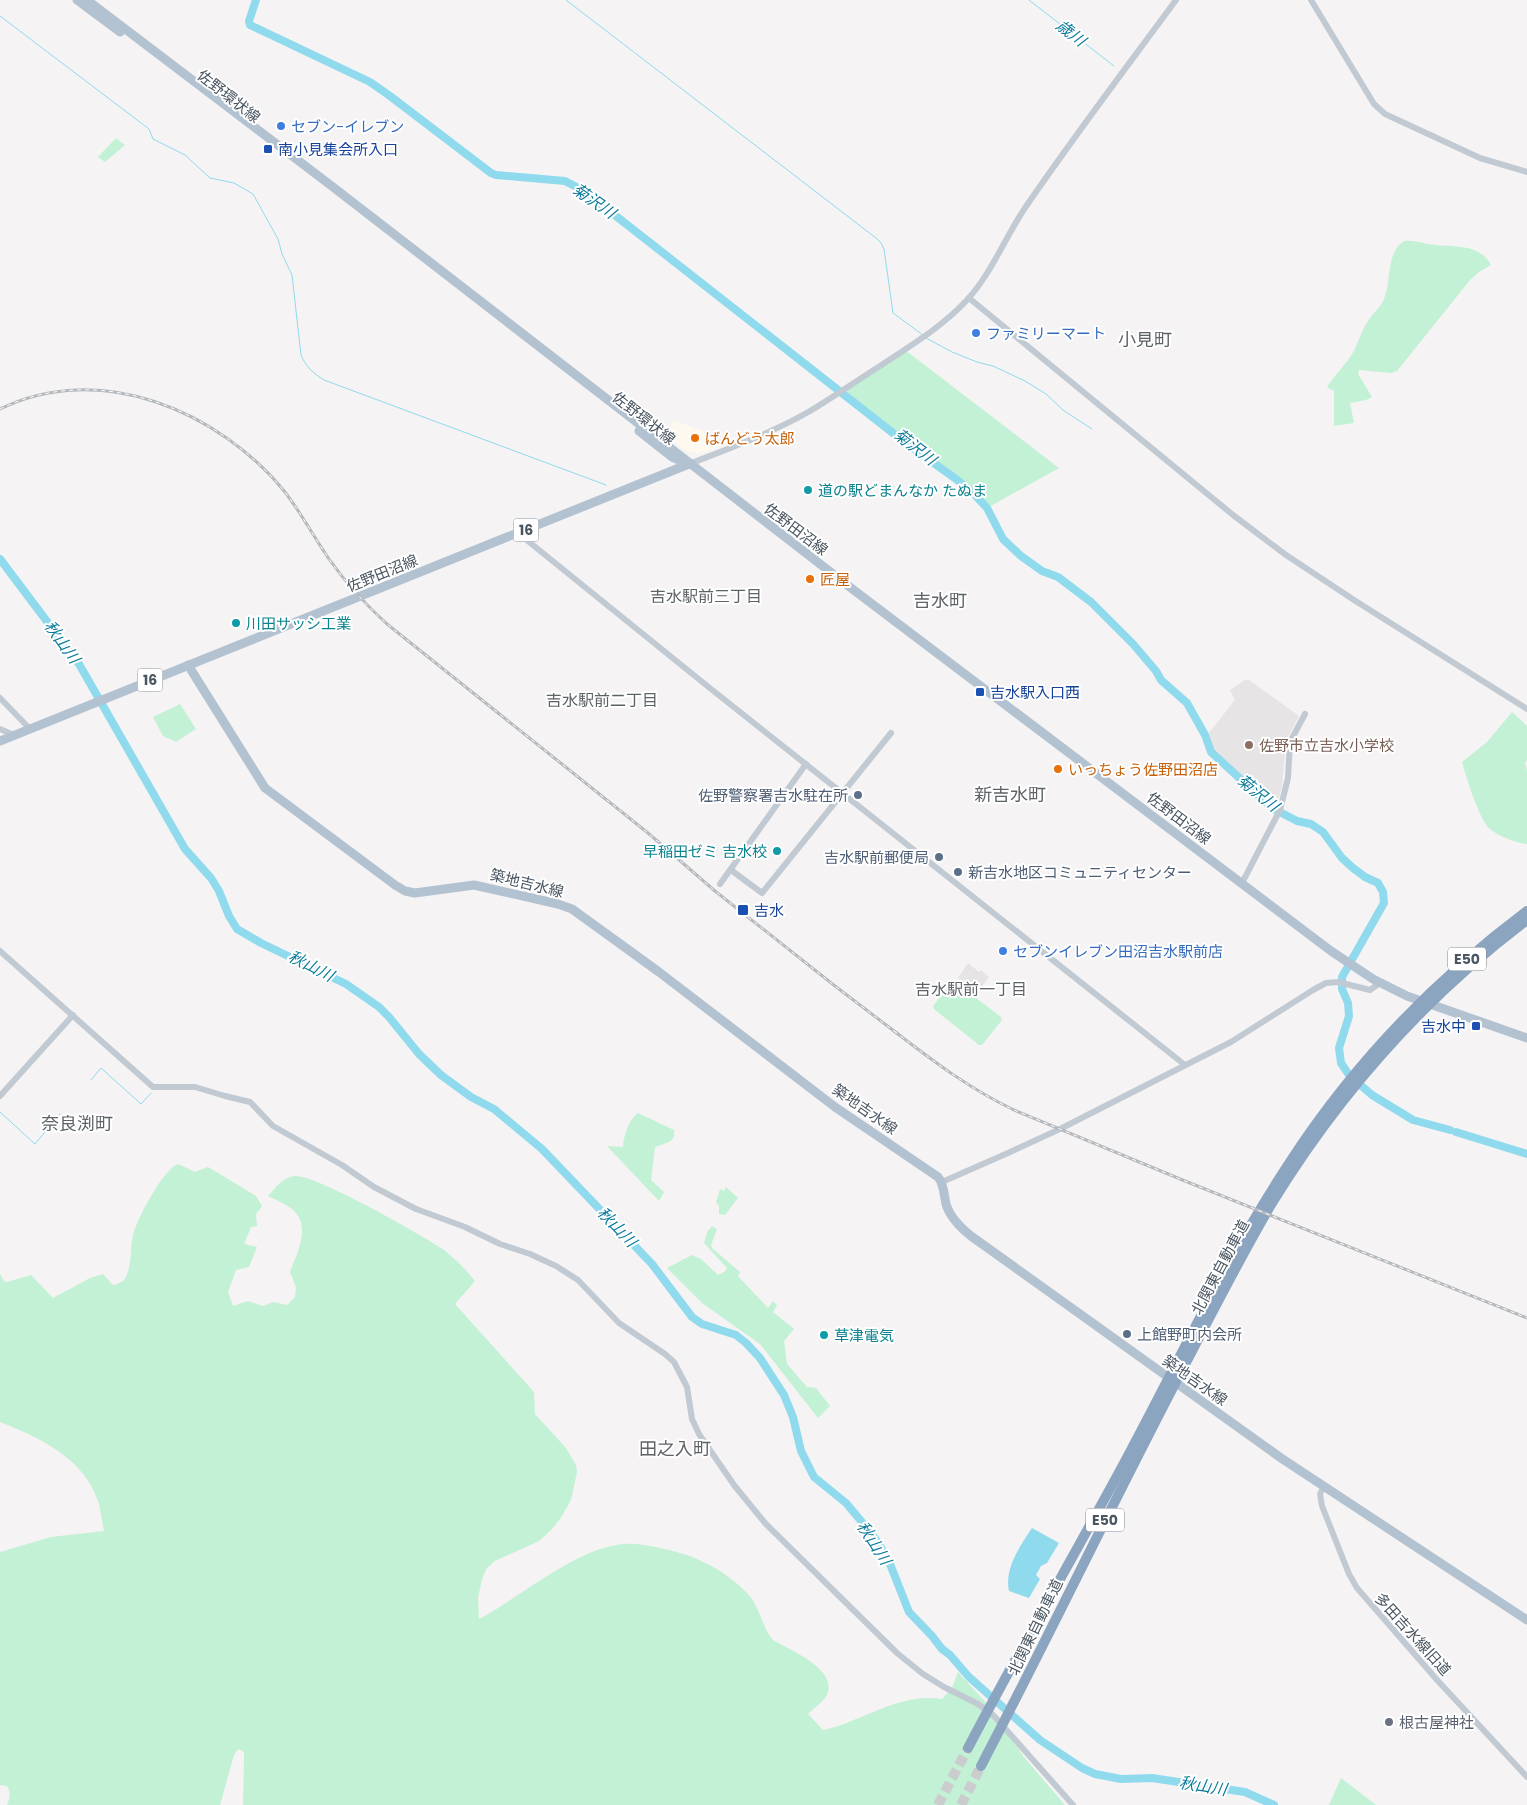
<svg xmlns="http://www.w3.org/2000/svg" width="1527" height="1805" font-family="Poppins,'Noto Sans JP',sans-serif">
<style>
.commercial{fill:#fdf9ef}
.education{fill:#e6e4e5}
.green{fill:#c3f1d5}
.water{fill:#90daee}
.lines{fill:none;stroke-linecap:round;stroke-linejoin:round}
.stream{stroke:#90daee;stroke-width:1}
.river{stroke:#90daee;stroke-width:8}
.highway-tunnel{stroke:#caccce;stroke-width:10;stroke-dasharray:10 5;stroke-linecap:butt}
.minor{stroke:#c1cad2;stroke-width:6}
.major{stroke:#b3c2d1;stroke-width:9}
.highway{stroke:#8ba5c1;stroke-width:10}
.rail-casing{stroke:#b5b8bd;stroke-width:3}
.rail{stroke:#fff;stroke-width:1;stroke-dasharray:4;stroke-linecap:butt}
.shop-dot{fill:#3f7fe0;stroke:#fff;stroke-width:2}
.transit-dot{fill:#1a4fb4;stroke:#fff;stroke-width:2}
.food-dot{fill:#e8710a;stroke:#fff;stroke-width:2}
.culture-dot{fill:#0f9aa8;stroke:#fff;stroke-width:2}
.education-dot{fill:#8d6e63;stroke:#fff;stroke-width:2}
.service-dot{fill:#5c6f8a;stroke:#fff;stroke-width:2}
.worship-dot{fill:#6b7280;stroke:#fff;stroke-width:2}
.labels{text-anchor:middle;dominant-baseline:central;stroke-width:4;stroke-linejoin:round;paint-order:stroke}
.shield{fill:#fff;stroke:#808990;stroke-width:1}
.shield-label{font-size:14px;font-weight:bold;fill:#4a5661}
.street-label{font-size:15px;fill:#4a5661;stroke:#fff}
.shop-label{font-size:15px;fill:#366cbe;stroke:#fff;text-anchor:start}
.transit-label{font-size:15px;fill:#164399;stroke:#fff;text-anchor:start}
.food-label{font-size:15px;fill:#c56008;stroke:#fff;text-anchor:start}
.culture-label{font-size:15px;fill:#0d838f;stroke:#fff;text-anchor:start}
.education-label{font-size:15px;fill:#785e54;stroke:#fff;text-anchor:start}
.service-label{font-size:15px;fill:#4e5e75;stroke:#fff;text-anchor:end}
.worship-label{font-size:15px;fill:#5b616d;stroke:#fff;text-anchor:start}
.water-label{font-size:16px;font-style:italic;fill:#0c7c9b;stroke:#fff}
.neighbourhood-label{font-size:16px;fill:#5f6368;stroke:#fff}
.quarter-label{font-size:18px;fill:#5f6368;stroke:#fff}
</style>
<rect width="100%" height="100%" fill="#f5f3f3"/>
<polygon class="commercial" points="673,420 719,437 715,448 699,454 686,451 667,436"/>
<g class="education">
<polygon points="1245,680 1249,680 1299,716 1286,741 1282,787 1276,808 1222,760 1214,749 1208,734 1235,700 1230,690"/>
<polygon points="968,963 979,972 981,970 989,977 978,992 958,978"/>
</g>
<g class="green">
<polygon points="116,138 125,145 105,162 98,157"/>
<path d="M1404,241C1414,240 1425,244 1435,245C1455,247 1480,244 1491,265L1479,272L1470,280L1397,371L1391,373L1359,370L1358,374L1372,397L1366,400L1350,403L1354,423L1334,426V391L1327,387C1334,376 1344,366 1351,356C1358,345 1361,331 1368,321C1373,313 1381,307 1384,299C1392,281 1385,254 1404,241Z"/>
<polygon points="905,350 1059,468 987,508 975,495 881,422 844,389"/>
<polygon points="180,704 196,729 176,742 163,736 153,717"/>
<path d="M1512,712L1527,726V760L1525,763L1527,770V844H1525C1515,842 1497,836 1489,828C1479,819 1466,776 1462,762L1487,742Z"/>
<polygon points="952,982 955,982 1001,1017 1002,1020 982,1045 979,1045 934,1009 933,1006"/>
<path d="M638,1113L674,1130C676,1143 665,1143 655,1147L651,1180L664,1192L659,1201L607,1146L623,1147C624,1135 628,1121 638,1113Z"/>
<path d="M178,1164L195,1172L208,1167L256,1196L262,1206L256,1214L257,1226L251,1227L244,1244L257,1247L249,1267L236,1270L228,1292L233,1306L248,1301L263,1306L273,1302L287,1305L295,1297L296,1287L290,1272C297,1253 312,1226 292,1209C286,1204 276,1200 268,1196C275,1188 283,1177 295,1176C315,1174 424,1236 444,1250C455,1259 466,1269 474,1280L475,1281L455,1304L534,1392L535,1414L566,1448L576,1465L577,1472L571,1500L560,1519L551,1530L539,1541L495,1561L487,1568L483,1576L478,1597L479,1619C521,1597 577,1547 624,1544C638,1543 655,1547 669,1550C699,1557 726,1571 748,1594C760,1607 762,1627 773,1640C790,1650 843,1671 825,1698C820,1704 813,1709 808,1714L823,1730C864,1721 899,1692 942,1699L952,1688L958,1672L1000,1718L1023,1756L1065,1805H243L244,1757V1752L238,1749L234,1755L220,1805H7C10,1798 11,1793 7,1786L0,1785V1552L51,1537L104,1531C102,1522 101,1513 99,1504C85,1458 40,1438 0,1422V1274L4,1281L7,1282L31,1275L53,1298L90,1278L103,1274L113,1285C119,1284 123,1282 126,1277C132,1264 130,1248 133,1235C138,1217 162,1171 178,1164Z"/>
<polygon points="726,1187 738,1198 725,1215 719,1214 719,1206 716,1202 720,1189 724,1191"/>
<polygon points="712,1226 717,1229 711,1245 712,1248 740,1272 738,1276 768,1308 773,1301 777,1305 773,1312 794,1329 784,1341 787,1364 807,1387 816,1388 830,1406 818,1418 760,1344 702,1303 667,1268 692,1255 701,1259 718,1275 724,1272 727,1268 704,1243 707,1232"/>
<polygon points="1341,1778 1376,1805 1329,1805"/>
</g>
<path class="water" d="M1032,1528L1059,1543L1047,1563L1041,1566L1036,1575L1040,1579L1029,1598L1009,1591C1004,1569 1020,1546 1032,1528Z"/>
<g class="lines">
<g class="stream">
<polyline points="566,0 876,238 881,243 884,249 893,313 923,335"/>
<polyline points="1029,0 1114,66"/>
<path d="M0,16L149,129L153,139L185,155L210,178L234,183L253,194L278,239L282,254L292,275L301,355C306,367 313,373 324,380L606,485"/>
<polyline points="926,338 952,352 977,362 993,366 1025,381 1046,394 1063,410 1092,429"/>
<polyline points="91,1080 101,1068 141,1104 151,1093"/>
<polyline points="0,1112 35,1144 60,1114"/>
</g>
<g class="river">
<polyline points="256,0 249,21 250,25 370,82 390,96 491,173 496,175 565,181 584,191 907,444 956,479 975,495 987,508 1003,539 1021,556 1042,571 1058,577 1091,602 1133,644 1156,671 1161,680 1187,703 1205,735 1211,752 1272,808 1297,821 1311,824 1323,832 1342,858 1353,868 1365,877 1378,883 1383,892 1384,903 1342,977 1342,989 1348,1003 1349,1016 1339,1048 1341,1063 1349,1075 1372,1095 1413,1120 1450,1130"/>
<polyline points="0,559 79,664 185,849 211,878 219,891 229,916 237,929 261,943 346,984 379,1007 389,1017 419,1054 441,1075 471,1097 494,1109 542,1149 652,1264 692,1317 702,1324 736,1335 746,1343 760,1358 784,1395 793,1417 801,1451 814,1477 846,1503 867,1528 879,1544 890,1564 909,1612 932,1636 942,1649 950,1655 969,1677 1040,1740 1082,1768 1095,1774 1121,1779 1152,1778 1245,1792 1274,1805"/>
<polyline points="1456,1132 1527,1154"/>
</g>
<g class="highway-tunnel">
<polyline points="938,1805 968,1748"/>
<polyline points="961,1805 981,1766"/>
</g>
<g class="minor">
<polyline points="1311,0 1374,104 1385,114 1480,158 1527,172"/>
<polyline points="969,298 1233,515 1286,555 1354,600 1527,709"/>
<path d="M689,464C730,448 772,433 810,411C834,397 856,381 880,366C910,346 942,327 967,300C992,273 1006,235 1027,205C1075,135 1126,68 1176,0"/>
<polyline points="518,533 711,689 1185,1065"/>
<polyline points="0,698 30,729"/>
<polyline points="0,729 14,735"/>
<polyline points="731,870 762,893 891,733"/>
<polyline points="1242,883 1280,810 1288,778 1290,742 1305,714"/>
<polyline points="720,884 806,764"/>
<polyline points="0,951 153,1087 195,1087 225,1096 250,1102 273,1126 342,1165 374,1187 416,1209 465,1227 500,1244 530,1254 556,1266 578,1280 619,1323 665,1354 674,1362 687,1387 692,1419 699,1434 734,1485 765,1523 897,1653 923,1674 944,1687 978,1704 994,1716 1073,1805"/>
<polyline points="0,1096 73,1015"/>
<polyline points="942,1182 1008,1153 1060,1129 1231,1042 1313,990 1326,983 1338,982 1370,990 1380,983"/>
<polyline points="1324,1486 1320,1494 1322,1506 1349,1574 1357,1588 1438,1681 1527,1777"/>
</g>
<g class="major">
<polyline points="77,0 120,32"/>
<polyline points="87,0 333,187 855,591 1331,951 1373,979 1407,996 1527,1038"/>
<polyline points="639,431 672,457 684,462"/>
<path d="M188,665L265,788L395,885L405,891L415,893L474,885L558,904L572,909L659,972L835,1107L938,1177C944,1184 944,1195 946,1204C950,1218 961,1228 971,1236L1281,1458L1527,1620"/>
<polyline points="0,741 689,464"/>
</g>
<g class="highway">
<path d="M968,1748C1020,1648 1077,1551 1130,1452C1182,1355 1229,1254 1290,1162C1353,1065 1435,980 1527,911"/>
<path d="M981,1766C1049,1636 1112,1504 1180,1374C1210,1317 1239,1259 1272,1203C1339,1094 1425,997 1527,920"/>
</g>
<defs>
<g id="rail">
<path d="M0,409C100,360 219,411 285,492C301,513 314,537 329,559C346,583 365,604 387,624L648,833L715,891L835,986L898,1034"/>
<path d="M894,1031C933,1061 970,1089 1014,1110L1185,1181L1527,1318"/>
</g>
</defs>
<use href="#rail" class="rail-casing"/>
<use href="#rail" class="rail"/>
</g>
<g class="shop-dot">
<circle cx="281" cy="126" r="5"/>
<circle cx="976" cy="333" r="5"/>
<circle cx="1003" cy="951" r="5"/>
</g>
<g class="transit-dot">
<rect x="263" y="144" width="10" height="10" rx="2.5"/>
<rect x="975" y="687" width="10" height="10" rx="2.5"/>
<rect x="737" y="904" width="12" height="12" rx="2.5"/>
<rect x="1471" y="1021" width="10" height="10" rx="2.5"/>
</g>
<g class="food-dot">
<circle cx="695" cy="438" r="5"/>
<circle cx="810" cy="579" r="5"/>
<circle cx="1058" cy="769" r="5"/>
</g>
<g class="culture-dot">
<circle cx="808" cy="490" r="5"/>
<circle cx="236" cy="623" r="5"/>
<circle cx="777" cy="851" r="5"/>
<circle cx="824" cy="1335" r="5"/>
</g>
<circle class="education-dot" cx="1249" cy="745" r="5"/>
<g class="service-dot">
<circle cx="858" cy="795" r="5"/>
<circle cx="939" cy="857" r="5"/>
<circle cx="958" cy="872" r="5"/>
<circle cx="1127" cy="1334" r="5"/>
</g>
<circle class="worship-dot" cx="1389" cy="1722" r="5"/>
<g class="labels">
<g class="shield">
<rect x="513.5" y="518.5" width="25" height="23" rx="4"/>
<rect x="137.5" y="668.5" width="25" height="23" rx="4"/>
<rect x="1448" y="947.5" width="38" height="23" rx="4"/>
<rect x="1086" y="1508.5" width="38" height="23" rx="4"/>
</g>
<g class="shield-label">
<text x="526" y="530">16</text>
<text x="150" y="680">16</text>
<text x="1467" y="959">E50</text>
<text x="1105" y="1520">E50</text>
</g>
<g class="street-label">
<text transform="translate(229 96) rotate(38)">佐野環状線</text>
<text transform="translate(644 418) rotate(38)">佐野環状線</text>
<text transform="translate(796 529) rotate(37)">佐野田沼線</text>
<text transform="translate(382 573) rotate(-22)">佐野田沼線</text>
<text transform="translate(1179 818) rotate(37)">佐野田沼線</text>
<text transform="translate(527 883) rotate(14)">築地吉水線</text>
<text transform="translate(865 1109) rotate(35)">築地吉水線</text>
<text transform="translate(1220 1267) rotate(-62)">北関東自動車道</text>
<text transform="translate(1195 1380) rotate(35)">築地吉水線</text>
<text transform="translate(1035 1627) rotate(-64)">北関東自動車道</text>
<text transform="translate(1413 1634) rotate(48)">多田吉水線旧道</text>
</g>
<g class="shop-label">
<text x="291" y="126">セブン-イレブン</text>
<text x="986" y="333">ファミリーマート</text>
<text x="1013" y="951">セブンイレブン田沼吉水駅前店</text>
</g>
<g class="transit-label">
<text x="278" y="149">南小見集会所入口</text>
<text x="990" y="692">吉水駅入口西</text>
<text x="754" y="910">吉水</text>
<text x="1466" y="1026" text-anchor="end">吉水中</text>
</g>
<g class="food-label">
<text x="705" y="438">ばんどう太郎</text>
<text x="820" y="579">匠屋</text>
<text x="1068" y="769">いっちょう佐野田沼店</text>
</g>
<g class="culture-label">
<text x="818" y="490">道の駅どまんなか たぬま</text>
<text x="246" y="623">川田サッシ工業</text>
<text x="767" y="851" text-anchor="end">早稲田ゼミ 吉水校</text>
<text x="834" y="1335">草津電気</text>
</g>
<g class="education-label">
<text x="1259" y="745">佐野市立吉水小学校</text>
</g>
<g class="service-label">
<text x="848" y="795">佐野警察署吉水駐在所</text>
<text x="929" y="857">吉水駅前郵便局</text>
<text x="968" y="872" text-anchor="start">新吉水地区コミュニティセンター</text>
<text x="1137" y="1334" text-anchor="start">上館野町内会所</text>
</g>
<g class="worship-label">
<text x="1399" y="1722">根古屋神社</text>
</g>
<g class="water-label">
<text transform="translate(1071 33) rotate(38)">歳川</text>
<text transform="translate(594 201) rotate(35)">菊沢川</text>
<text transform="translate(915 447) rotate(38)">菊沢川</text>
<text transform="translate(62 642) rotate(54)">秋山川</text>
<text transform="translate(1258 793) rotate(39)">菊沢川</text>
<text transform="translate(311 966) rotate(27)">秋山川</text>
<text transform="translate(617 1227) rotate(46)">秋山川</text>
<text transform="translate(874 1543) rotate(57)">秋山川</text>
<text transform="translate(1203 1786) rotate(9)">秋山川</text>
</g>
<g class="neighbourhood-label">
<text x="706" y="596">吉水駅前三丁目</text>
<text x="602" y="700">吉水駅前二丁目</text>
<text x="971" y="989">吉水駅前一丁目</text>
</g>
<g class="quarter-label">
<text x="1145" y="339">小見町</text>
<text x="940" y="600">吉水町</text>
<text x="1010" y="794">新吉水町</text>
<text x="77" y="1123">奈良渕町</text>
<text x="675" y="1448">田之入町</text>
</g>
</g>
</svg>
